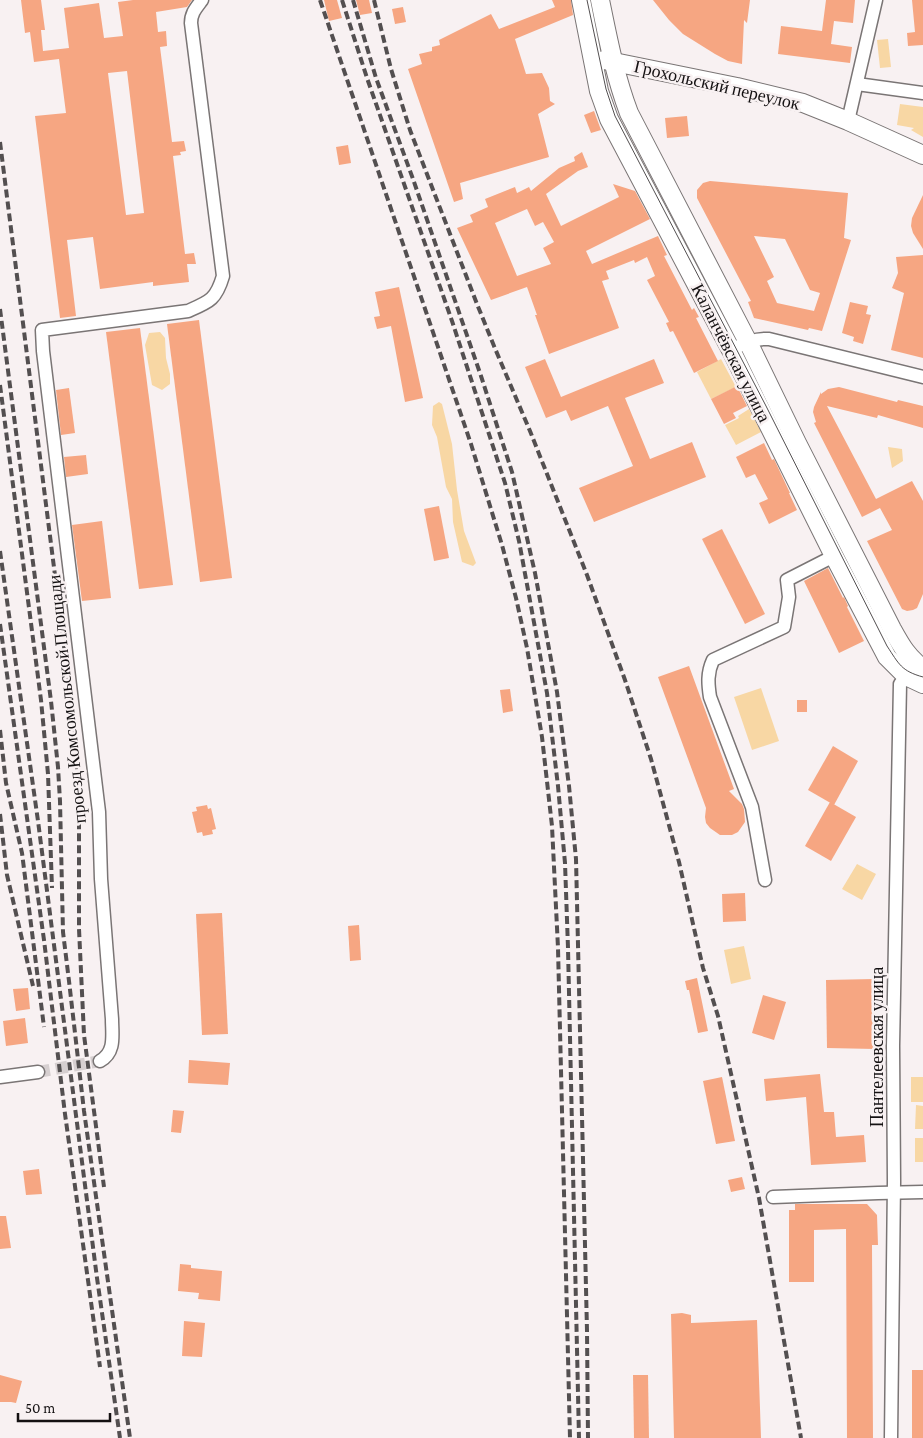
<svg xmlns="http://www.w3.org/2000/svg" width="923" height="1438" font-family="'Crimson Pro',serif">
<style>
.green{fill:#f8d7a4}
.building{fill:#f6a682;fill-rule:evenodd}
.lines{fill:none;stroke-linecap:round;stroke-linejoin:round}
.street-tunnel{stroke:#d6cfd0;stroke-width:12;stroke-dasharray:12 6;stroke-linecap:butt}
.street-casing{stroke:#7a7575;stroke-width:15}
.secondary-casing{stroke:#7a7575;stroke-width:20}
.street{stroke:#fff;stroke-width:12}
.secondary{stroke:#fff;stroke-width:18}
.tram{stroke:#534f50;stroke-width:1}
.rail{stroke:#534f50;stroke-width:4;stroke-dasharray:8 4;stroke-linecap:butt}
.labels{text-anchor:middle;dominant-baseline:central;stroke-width:5;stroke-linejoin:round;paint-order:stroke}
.street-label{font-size:18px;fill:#141112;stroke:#f8f1f2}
</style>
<rect width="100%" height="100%" fill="#f8f1f2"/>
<g class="green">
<polygon points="888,39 891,67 880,68 877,40"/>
<polygon points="900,104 923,107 923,137 911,130 914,128 897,125"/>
<polygon points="160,332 165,338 166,358 170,374 170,384 162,390 152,385 145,345 149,333"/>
<polygon points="721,359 736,387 711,399 697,372"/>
<polygon points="439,402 442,404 452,444 457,490 464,531 476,563 473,566 462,562 453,522 452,499 446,487 437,437 432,425 433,406"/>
<polygon points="749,409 761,432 736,445 725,425 739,418 738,416"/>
<polygon points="888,447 902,449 903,461 892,468"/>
<polygon points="761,688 779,741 752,750 734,697"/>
<polygon points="857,864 876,874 862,900 842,889"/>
<polygon points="744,946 751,979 731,984 724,950"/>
<rect x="911" y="1077" width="12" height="25"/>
<polygon points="916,1105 923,1106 923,1129 915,1129"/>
<rect x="915" y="1138" width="8" height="24"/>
</g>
<g class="building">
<path d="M21,0H41L45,30H41L43,51L69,48L64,8L99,3L104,38L123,36L118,2L133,0H192L187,7L156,12L158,32L166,31L167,46L160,47L172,142L184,141L186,151L180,152L181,155L173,156L185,254L194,253L196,264H187L189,282L153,286V282L100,289L93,237L67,240L76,316L60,318L35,116L66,113L59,59L34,62L30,32L25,33ZM127,71L144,213L126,215L108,73Z"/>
<polygon points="324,0 337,0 342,18 329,21"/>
<polygon points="356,0 369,0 372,13 360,15"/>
<polygon points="552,0 571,0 573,15 515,39 526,74 542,73 549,88 550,101 555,104 538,114 549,157 460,183 463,199 454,202 408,69 422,64 419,54 432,51 432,47 440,45 439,40 491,14 499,29 555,7"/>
<polygon points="653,0 750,0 747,23 744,20 742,64 728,61 715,54 683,34 669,20"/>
<polygon points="826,0 855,0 853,23 834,21 831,44 852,47 850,63 778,54 781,26 822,31"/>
<polygon points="912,0 923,0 923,45 908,46 907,33 915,32"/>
<polygon points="403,7 406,22 395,24 392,9"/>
<polygon points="594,111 601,130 591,133 584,115"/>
<polygon points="687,116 689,136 667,138 665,118"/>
<polygon points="348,145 351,163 339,165 336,147"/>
<path d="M582,152L588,167L578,171L546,194L561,226L619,197L613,184L635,191L650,219L586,251L592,264L658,236L667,255L664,256L692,310L694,308L699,317L696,318L718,361L694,373L673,331L670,332L666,323L669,322L647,280L655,276L647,257L635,263L634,260L606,271L609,279L602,281L619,328L549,354L535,315H537L527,287L491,300L457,228L473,222L470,215L488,207L485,199L515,187L517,193L529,187L531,191L559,168L575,161L574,157ZM527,209L535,226L543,222L554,242L543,248L551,264L517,276L495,223Z"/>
<path d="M710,181L848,193L844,238L851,240L822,331L809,328L808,330L754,318L748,302L751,301L697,198V190L703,183ZM754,236L785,239L810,290L820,293L814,311L777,303L767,281L774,277Z"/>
<polygon points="923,195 923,249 913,233 911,226 912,218"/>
<polygon points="923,255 923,358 891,350 904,293 892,288 898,273 896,257"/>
<polygon points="399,287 423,398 405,402 391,326 377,329 374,317 380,316 375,292"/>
<polygon points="850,302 868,306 866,314 871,315 863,344 853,341 854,337 842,333"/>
<polygon points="199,320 232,578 200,582 167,324"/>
<polygon points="140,328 173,585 139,589 106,332"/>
<polygon points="545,359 561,397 654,359 664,383 625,398 650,459 692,442 706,477 594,522 579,488 633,466 608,406 571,421 566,410 546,418 525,367"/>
<polygon points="737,386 747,406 733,413 736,418 724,424 711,399"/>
<polygon points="839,387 897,402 898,400 923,406 923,428 878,415 877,418 827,406 876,499 912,481 923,501 923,594 917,608 913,610 907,611 902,609 867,541 892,530 880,508 862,517 814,423 816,422 813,412 814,407 821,392 821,394 828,389"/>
<polygon points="69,388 75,433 61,435 56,390"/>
<polygon points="764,443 772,460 774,459 790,493 789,493 797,510 769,524 759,503 768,499 755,474 746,478 736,457"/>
<polygon points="86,455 88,474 66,477 64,457"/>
<polygon points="439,506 449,558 434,561 424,509"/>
<polygon points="102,521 111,598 82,601 72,525"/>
<polygon points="722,529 765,614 745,624 702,539"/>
<polygon points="828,568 843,598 844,597 848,606 847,607 864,641 839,653 804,581"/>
<polygon points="689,666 734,789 729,791 742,804 744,809 745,822 738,832 732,835 720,835 710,828 706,823 705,817 706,808 658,677"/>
<polygon points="510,689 513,711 503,713 500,690"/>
<rect x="797" y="700" width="10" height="12"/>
<polygon points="833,746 858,761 834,805 808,790"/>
<polygon points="830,802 856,817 831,861 805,846"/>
<polygon points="207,805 208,809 211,808 216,829 212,830 213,834 203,836 202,832 197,833 192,812 197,811 196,807"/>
<polygon points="745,893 746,921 723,922 722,894"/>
<polygon points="222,913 228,1034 202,1035 196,914"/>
<polygon points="359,925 361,960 350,961 348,926"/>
<polygon points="697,978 708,1031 698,1033 689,990 687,990 685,981"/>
<polygon points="874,979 875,1049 827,1048 826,980"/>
<polygon points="28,988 30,1009 16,1011 13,989"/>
<polygon points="763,995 786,1002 774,1040 752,1033"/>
<polygon points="25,1018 28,1043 6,1046 3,1021"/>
<polygon points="189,1060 230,1063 228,1085 188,1083"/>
<polygon points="820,1074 824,1112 834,1112 836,1137 864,1135 866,1162 811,1165 806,1097 766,1101 764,1079"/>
<polygon points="722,1077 735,1141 716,1144 703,1081"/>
<polygon points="173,1110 184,1111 181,1133 171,1132"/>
<polygon points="39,1169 42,1194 26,1195 23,1171"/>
<polygon points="742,1177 745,1189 731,1192 728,1180"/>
<polygon points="795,1204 867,1204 877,1215 878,1245 872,1245 873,1438 847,1438 846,1229 814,1230 814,1282 789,1282 789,1210 795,1210"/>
<polygon points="0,1216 6,1216 11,1248 0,1249"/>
<polygon points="180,1264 191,1265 191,1268 222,1271 220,1301 198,1299 199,1293 178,1291"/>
<polygon points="682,1313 691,1315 691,1323 757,1320 761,1438 674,1438 671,1314"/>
<polygon points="184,1321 205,1323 202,1357 182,1356"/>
<rect x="912" y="1370" width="11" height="68"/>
<polygon points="0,1375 22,1381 16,1403 11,1402 0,1402"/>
<polygon points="633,1375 648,1375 649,1438 634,1438"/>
</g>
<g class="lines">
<polyline class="street-tunnel" points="38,1072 100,1061"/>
<defs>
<g id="street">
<polyline points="857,84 923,93"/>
<polyline points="848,121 876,0"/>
<path d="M731,350C743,344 754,338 769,339L923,377"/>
<path d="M765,880L752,807L710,697C708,684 707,673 713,660L784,627L789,597L787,580L834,556"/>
<path d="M100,1061C116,1052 112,1035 112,1019L101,879L99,812L43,351L42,330L188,311C209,302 216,300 223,276L191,23C191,13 196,8 202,0"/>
<polyline points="0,1077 38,1072"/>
<polyline points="773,1197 878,1193 923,1192"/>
<polyline points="891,1438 894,1182 893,1046 900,684 906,676 913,674"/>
</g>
<g id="secondary">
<polyline points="581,0 599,91 609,119 731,350 834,556 887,657 906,676 923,684"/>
<path d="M600,0C608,39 615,76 629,113L748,342L797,443L892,629C902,647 907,656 923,669"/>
<polyline points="604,60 737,87 803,103 848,121 923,155"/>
</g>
</defs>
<use href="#street" class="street-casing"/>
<use href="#secondary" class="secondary-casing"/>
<use href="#street" class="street"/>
<use href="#secondary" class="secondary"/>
<path class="tram" d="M587,0L606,89L615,116L766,406L887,646C899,664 901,671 923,677"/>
<g class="rail">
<polyline points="320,0 471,444 502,545 516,598 527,648 542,737 552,826 558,948 570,1438"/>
<polyline points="342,0 367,78 452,321 505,483 519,541 547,693 558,786 565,863 568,948 579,1438"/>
<polyline points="353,0 376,78 413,179 481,376 512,472 535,573 557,692 569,786 576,859 587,1331 588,1438"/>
<polyline points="374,0 391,69 410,130 477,304 494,346 530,431 587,575 625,680 651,759 679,862 703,968 718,1016 759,1198 801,1438"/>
<polyline points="0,142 75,733 79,804 79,929 84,1035 104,1187"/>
<polyline points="0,309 51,701 58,767 60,801 63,932 69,981 84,1111 130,1438"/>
<polyline points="0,385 41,700 48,774 52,888"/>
<polyline points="0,551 38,821 97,1278 120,1438"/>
<polyline points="0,624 44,940 65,1114 100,1367"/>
<polyline points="0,730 6,783 22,853 44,1027"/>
<polyline points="0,814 7,875 33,986"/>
</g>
</g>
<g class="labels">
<g class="street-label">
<text transform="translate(717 85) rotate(13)">Грохольский переулок</text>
<text transform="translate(731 353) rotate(63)">Каланчёвская улица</text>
<text transform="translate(67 699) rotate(-96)">проезд Комсомольской Площади</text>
<text transform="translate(877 1047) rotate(-90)">Пантелеевская улица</text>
</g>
</g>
<path d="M18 1413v8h92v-8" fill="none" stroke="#141112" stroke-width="2.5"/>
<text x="25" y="1413" font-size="15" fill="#141112" stroke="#f8f1f2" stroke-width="4" paint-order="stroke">50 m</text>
</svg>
